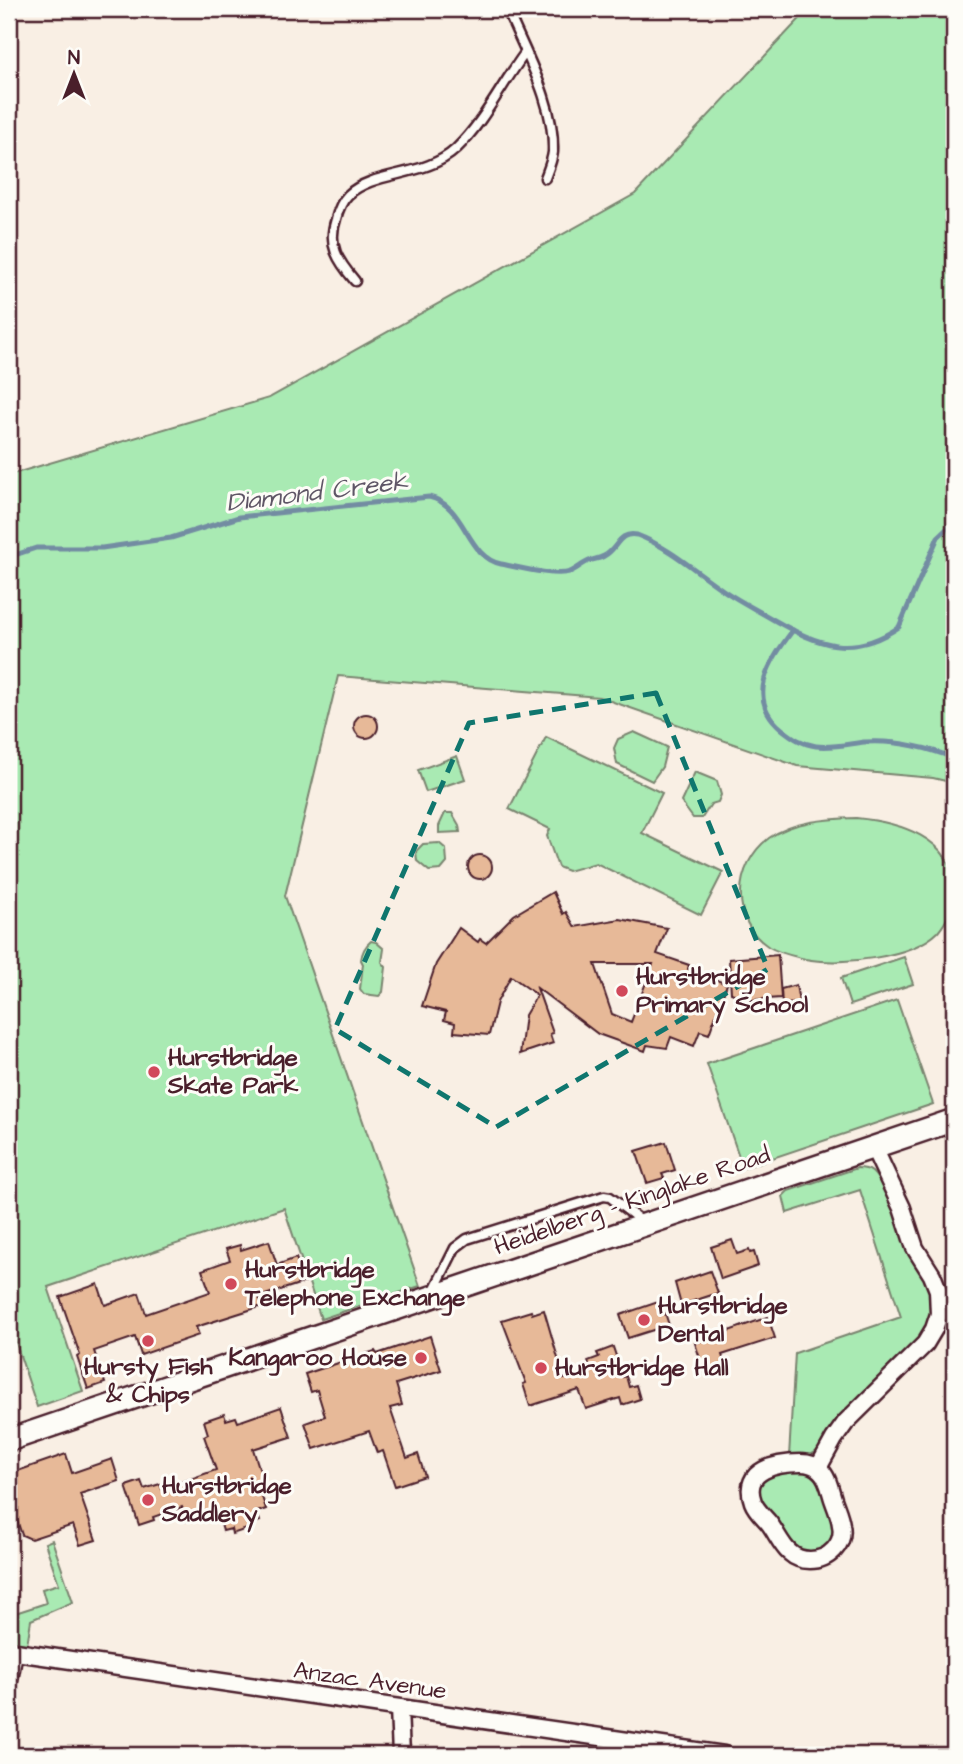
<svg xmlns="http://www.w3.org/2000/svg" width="963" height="1764" font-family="'Architects Daughter',sans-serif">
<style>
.green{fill:#a9eab3;stroke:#7a846f;stroke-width:2}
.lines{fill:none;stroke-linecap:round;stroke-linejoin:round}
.stream{stroke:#738ca2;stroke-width:5}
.building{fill:#e7b998;stroke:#4a1f2b;stroke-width:2;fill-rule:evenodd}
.lane-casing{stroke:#4a1f2b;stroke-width:13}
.street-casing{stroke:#4a1f2b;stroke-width:21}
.secondary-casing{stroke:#4a1f2b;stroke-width:26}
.lane{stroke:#fdfcf7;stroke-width:8}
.street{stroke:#fdfcf7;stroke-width:16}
.secondary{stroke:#fdfcf7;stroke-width:21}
.marked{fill:none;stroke:#0f766e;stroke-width:5;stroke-dasharray:14 9;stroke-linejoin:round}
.poi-dot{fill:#d1495b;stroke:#fdfcf7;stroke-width:2.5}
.labels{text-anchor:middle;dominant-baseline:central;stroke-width:6;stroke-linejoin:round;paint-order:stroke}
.poi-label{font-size:24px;font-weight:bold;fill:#4a1f2b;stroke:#fdfcf7;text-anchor:start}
.street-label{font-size:24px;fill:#4a1f2b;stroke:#fdfcf7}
.water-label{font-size:26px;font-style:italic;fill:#5f5666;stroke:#fdfcf7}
</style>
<rect width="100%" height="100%" fill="#f9efe4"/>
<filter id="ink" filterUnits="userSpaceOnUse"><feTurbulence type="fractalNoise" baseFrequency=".0143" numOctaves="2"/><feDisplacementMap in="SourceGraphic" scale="14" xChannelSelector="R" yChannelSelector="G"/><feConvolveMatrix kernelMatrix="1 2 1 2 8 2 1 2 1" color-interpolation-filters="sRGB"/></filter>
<g filter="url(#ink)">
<g class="green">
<polygon points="809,9 954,9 954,783 933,778 797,766 599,697 338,676 285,896 420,1286 321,1319 284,1208 48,1287 83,1391 37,1407 9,1322 9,475 269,398 635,194"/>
<polygon points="634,732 667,747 662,767 652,781 617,764 614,748 618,739"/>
<polygon points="546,737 662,793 642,833 723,872 701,915 596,863 568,871 558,867 547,836 550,829 509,809"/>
<polygon points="457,756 465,779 426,792 418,770"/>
<polygon points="695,772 717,781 721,795 718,802 711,804 702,818 693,818 681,802"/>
<polygon points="445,813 452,813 459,825 460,832 439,833 439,826"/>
<path d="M856,818C897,822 954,837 954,888C954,905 949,919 938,932C912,958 839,966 805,959C793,956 779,953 769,947C730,922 733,865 769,838C793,821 827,819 856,818Z"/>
<polygon points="439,843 446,849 447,863 441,870 429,871 417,861 416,851 423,844"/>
<path d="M371,941L376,942L384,949L382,962L386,967L383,992L379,996L364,994L360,989L363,964L361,960C362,952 365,946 371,941Z"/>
<polygon points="904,957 913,984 850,1005 841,978"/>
<polygon points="897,1000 933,1104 743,1168 707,1064"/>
<path d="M857,1168C862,1168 867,1168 872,1172C888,1186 931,1280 931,1301C932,1317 926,1328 917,1341L829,1432L817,1451L810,1455L789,1457L795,1353L901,1317L860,1190L787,1213L783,1196L788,1191Z"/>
<path d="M799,1470C824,1475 827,1504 834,1525C835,1535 832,1543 824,1548C817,1553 806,1554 798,1550C793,1547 762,1505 760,1498C758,1494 757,1487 759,1482C766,1470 788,1472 799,1470Z"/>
<polygon points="52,1540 73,1602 31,1620 27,1645 9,1642 9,1615 46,1603 42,1589 59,1584 45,1543"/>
</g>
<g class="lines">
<g class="stream">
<path d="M9,557L36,548H102L171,538L239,517L429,497C466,505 466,557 501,564C517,567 555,577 570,572C577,569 582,564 589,561C594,559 599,559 604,556C618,549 618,531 637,535C669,547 695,571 723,590C739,601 757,610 774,620C818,645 852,659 899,627L938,537L954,522"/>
<path d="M793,630C770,661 744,698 782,729C792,737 802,744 816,746C832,748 848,744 864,742C895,740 926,747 954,758"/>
</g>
</g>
<g class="building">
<circle cx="366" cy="726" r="12"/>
<circle cx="480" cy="867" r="12"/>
<path d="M553,892L563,914L566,912L575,927L620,919L667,928L657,954L689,965L688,969L727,984L709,1034L700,1031L694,1046L671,1037L667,1048L647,1045L645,1051L598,1034L537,988L553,1033L550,1034L553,1043L520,1054L525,1015L537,995L511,976L497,1002L489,1035L454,1032L455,1023L444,1020L446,1012L422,1006L436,964L459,928L478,942L480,939L486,943L514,915ZM595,964H653L631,1022L612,1014Z"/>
<polygon points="778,955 781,998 751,1000 731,993 729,959"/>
<polygon points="796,985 799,1002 782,1005 781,989"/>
<polygon points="666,1142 675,1170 662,1174 664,1178 647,1183 636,1151"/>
<polygon points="732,1240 737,1254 749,1250 750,1253 754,1252 758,1266 721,1279 711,1247"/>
<polygon points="269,1241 277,1265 296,1258 305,1282 259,1297 262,1306 196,1327 199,1335 141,1355 135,1337 94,1351 105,1383 88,1389 77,1357 80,1355 60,1297 98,1284 105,1305 139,1293 146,1314 210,1292 202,1270 230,1260 226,1249 240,1245 241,1250"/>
<polygon points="710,1271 718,1293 681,1305 675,1283"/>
<polygon points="661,1301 669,1325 628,1338 620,1315"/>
<polygon points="544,1310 564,1379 591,1371 588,1361 599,1357 597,1353 613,1347 623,1377 626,1376 629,1387 636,1385 640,1399 622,1405 620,1398 586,1409 579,1390 530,1406 523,1384 526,1383 502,1320 531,1311 532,1314"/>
<polygon points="768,1317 775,1338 722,1355 726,1367 705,1374 695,1343"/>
<polygon points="430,1336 441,1370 396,1384 402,1405 390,1408 407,1458 418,1454 425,1476 395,1486 383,1451 377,1453 369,1431 314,1449 305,1423 325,1416 317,1390 311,1392 305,1374 375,1351 377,1354"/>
<polygon points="281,1407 291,1437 253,1449 266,1489 260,1491 266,1509 257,1512 260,1521 248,1525 250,1528 232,1534 231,1529 223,1531 217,1511 187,1521 182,1507 153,1517 154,1520 139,1525 126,1486 141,1481 144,1489 160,1484 162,1489 216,1470 204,1436 208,1434 204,1421 224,1414 226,1420 236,1417 238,1422"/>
<polygon points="66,1454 72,1473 112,1459 119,1481 80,1494 96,1540 80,1545 73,1525 31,1539 22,1535 9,1497 9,1474"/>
</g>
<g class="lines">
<defs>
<g id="lane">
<path d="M507,9C525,53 555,103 553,152C552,161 548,170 545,178"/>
<path d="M355,281C338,261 327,245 336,219C338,211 342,201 348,195C374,170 425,178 456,149C484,122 502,84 525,53"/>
<polyline points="433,1292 455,1248 467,1239 604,1196 610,1197 644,1223"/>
</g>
<g id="street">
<path d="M801,1463C808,1463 815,1465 820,1470C828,1477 830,1490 833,1499C836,1508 840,1516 841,1525C845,1544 829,1560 810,1560C786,1560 781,1539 769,1523C763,1516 756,1510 753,1502C741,1469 778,1463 801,1463Z"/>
<polyline points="818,1468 834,1439 846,1422 925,1344 934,1329 939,1314 938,1290 932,1275 915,1248 902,1208 874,1148"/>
<polyline points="9,1651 724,1755"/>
<polyline points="9,1680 14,1652"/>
<polyline points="399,1708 401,1755"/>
</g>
<polyline id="secondary" points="9,1440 954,1120"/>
</defs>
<use href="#lane" class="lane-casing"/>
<use href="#street" class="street-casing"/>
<use href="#secondary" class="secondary-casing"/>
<use href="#lane" class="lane"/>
<use href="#street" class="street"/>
<use href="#secondary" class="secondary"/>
</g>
</g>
<path class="marked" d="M656,693L768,969L496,1127L335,1029L469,723Z"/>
<g class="poi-dot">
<circle cx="622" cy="991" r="7"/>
<circle cx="154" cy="1072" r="7"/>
<circle cx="231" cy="1284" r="7"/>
<circle cx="644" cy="1320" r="7"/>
<circle cx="148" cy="1341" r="7"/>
<circle cx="421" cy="1358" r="7"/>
<circle cx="541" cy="1368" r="7"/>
<circle cx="148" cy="1500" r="7"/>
</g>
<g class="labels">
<g class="poi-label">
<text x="636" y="977">Hurstbridge<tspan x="636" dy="28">Primary School</tspan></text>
<text x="168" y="1058">Hurstbridge<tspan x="168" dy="28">Skate Park</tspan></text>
<text x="245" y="1270">Hurstbridge<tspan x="245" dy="28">Telephone Exchange</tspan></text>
<text x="658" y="1306">Hurstbridge<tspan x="658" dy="28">Dental</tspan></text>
<text x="407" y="1358" text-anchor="end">Kangaroo House</text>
<text x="148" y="1367" text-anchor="middle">Hursty Fish<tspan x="148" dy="28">&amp; Chips</tspan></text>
<text x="555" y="1368">Hurstbridge Hall</text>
<text x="162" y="1486">Hurstbridge<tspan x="162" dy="28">Saddlery</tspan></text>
</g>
<g class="street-label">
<text transform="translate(632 1201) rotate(-19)">Heidelberg – Kinglake Road</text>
<text transform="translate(370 1681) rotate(8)">Anzac Avenue</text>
</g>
<g class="water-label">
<text transform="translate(317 492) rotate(-7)">Diamond Creek</text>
</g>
</g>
<rect width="963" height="1764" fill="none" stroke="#fdfcf7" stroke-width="35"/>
<rect x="18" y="18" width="928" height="1729" fill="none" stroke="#4a1f2b" stroke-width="2.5" filter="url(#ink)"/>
<g transform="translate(74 74)" stroke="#fdfcf7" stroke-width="5" paint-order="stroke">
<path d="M0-5L12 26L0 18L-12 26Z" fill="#4a1f2b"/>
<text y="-10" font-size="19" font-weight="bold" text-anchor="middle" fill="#4a1f2b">N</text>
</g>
</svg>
